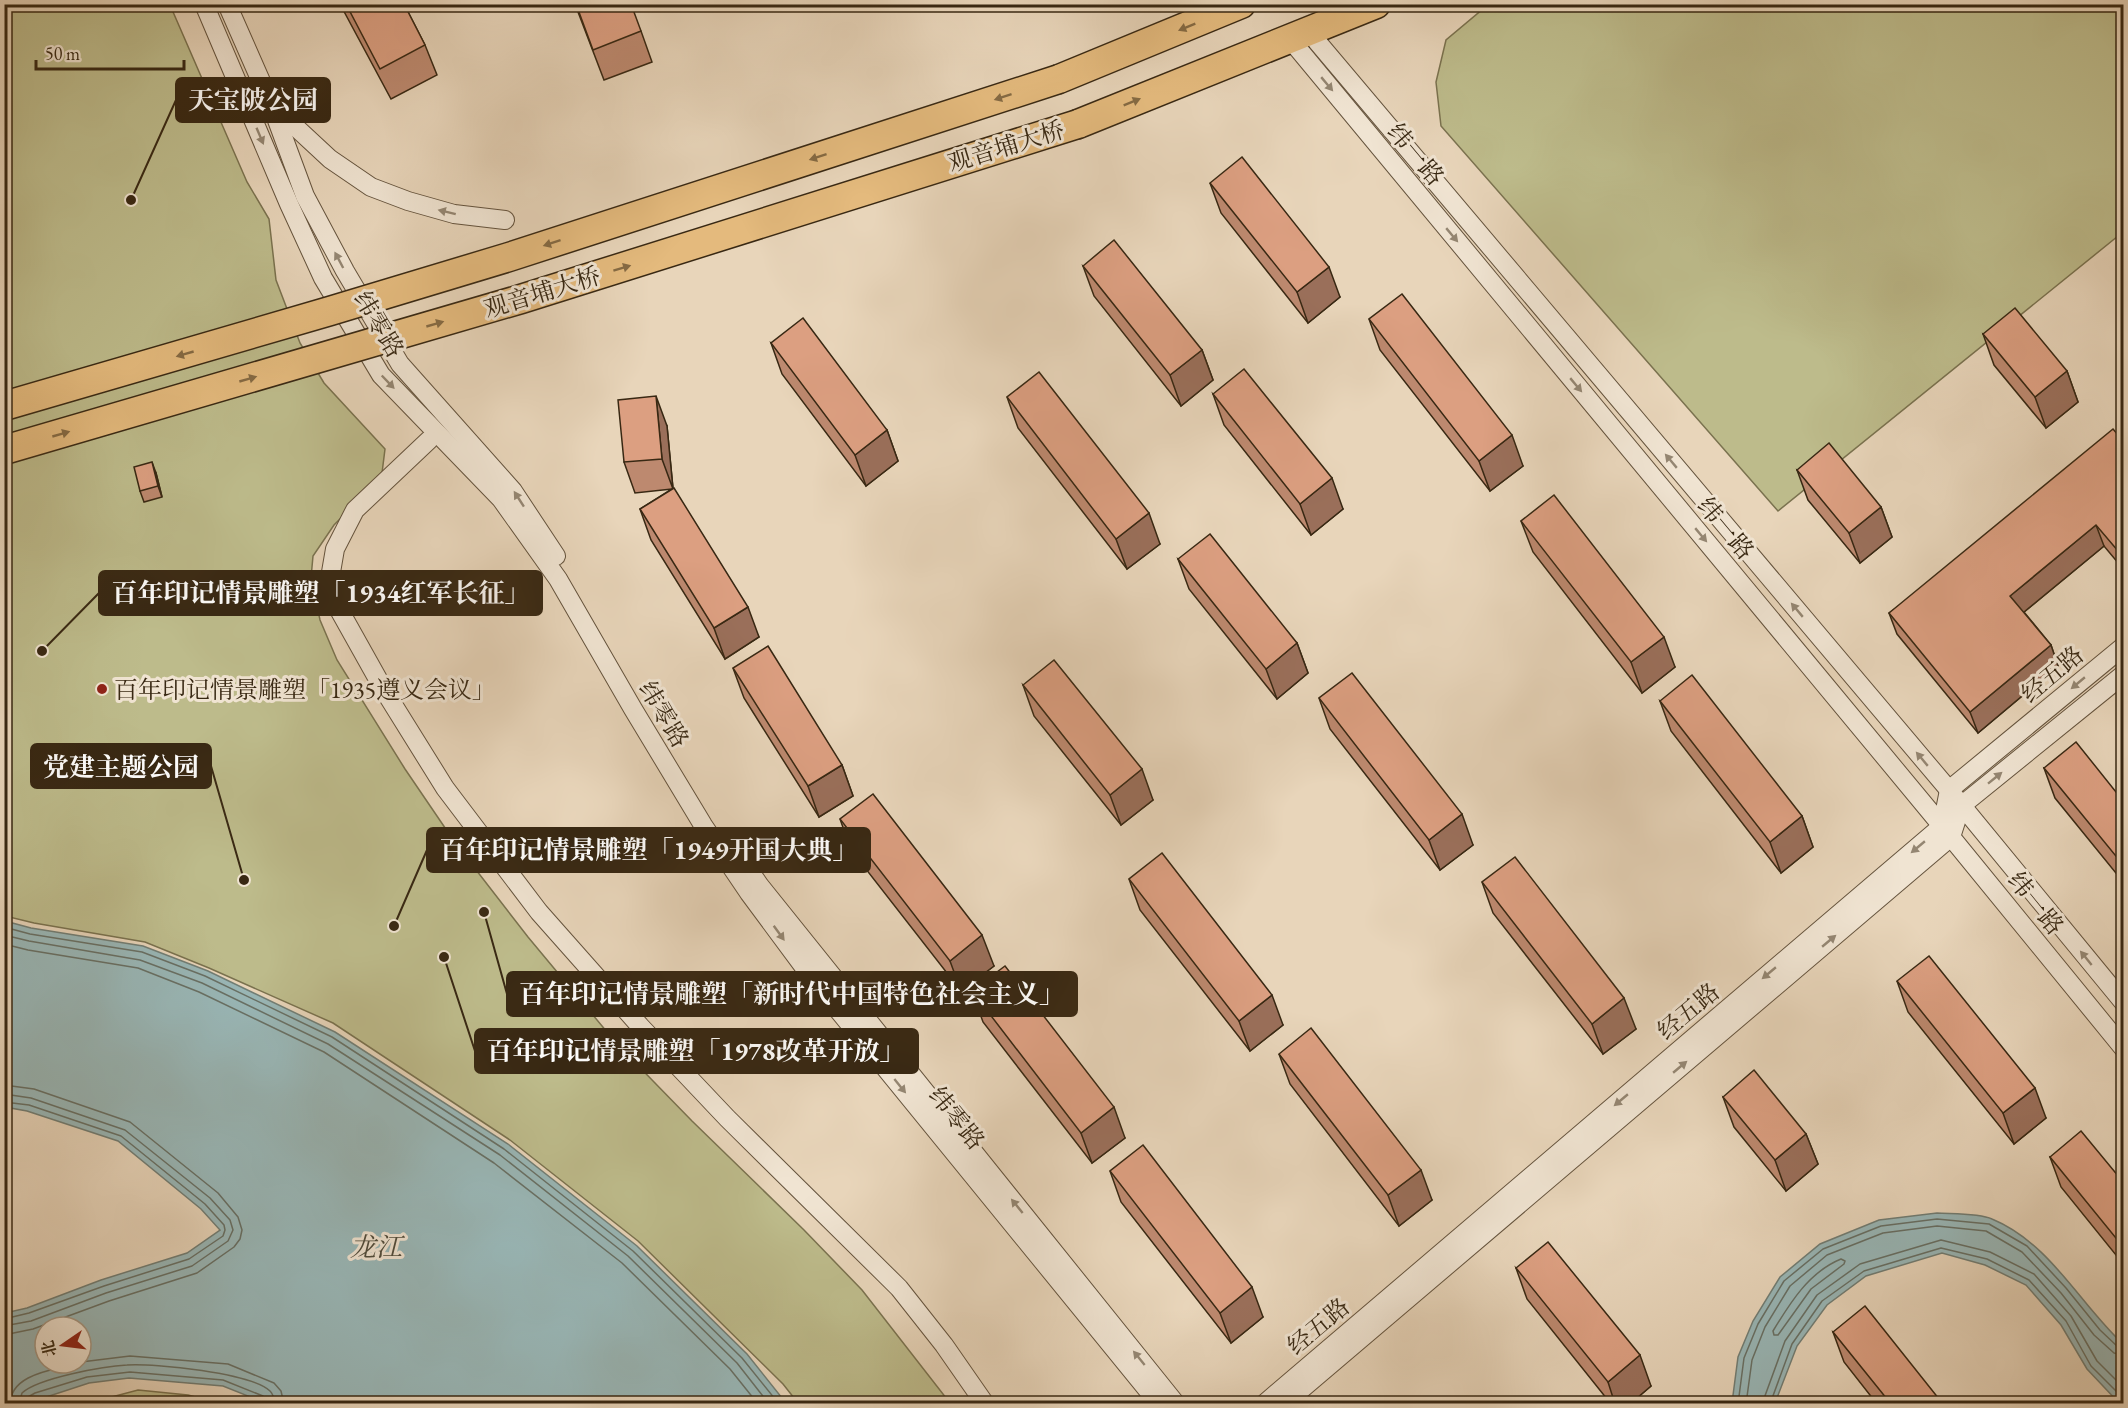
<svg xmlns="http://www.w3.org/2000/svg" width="2128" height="1408" font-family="'EB Garamond','Noto Serif SC',serif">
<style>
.green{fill:#bdbb8b;stroke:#7a724f;stroke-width:1.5}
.water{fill:#99b7b7;stroke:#727e75;stroke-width:1.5;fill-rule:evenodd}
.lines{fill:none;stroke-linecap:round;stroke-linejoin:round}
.shore{stroke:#687065;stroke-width:1.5}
.minor-casing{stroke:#64533d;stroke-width:20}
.primary-casing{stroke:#382813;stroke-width:31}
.minor{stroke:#f0e4d2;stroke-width:18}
.primary{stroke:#e4ba7d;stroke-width:28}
.primary-bridge-casing{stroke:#382813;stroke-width:31;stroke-linecap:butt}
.primary-bridge{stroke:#e4ba7d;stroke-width:28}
.wall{fill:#bd896f;stroke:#382813;stroke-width:1.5}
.shaded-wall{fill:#9a6f5a;stroke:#382813;stroke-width:1.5}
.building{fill:#dc9f81;stroke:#382813;stroke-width:1.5}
.oneway{fill:#856a43}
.oneway2{fill:#948672}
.poi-dot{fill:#8f2418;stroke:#f0e4d2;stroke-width:2}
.labels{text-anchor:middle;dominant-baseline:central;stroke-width:6;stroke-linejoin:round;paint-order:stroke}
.street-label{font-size:24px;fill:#382813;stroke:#f0e4d2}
.poi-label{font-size:24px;fill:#382813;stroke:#f0e4d2;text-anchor:start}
.water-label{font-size:26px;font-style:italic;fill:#504c3c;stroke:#f0e4d2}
.leader{fill:none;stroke:#382813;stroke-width:2}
.callout-dot{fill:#382813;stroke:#f0e4d2;stroke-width:2}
.callout{fill:#382813;stroke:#382813;stroke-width:2}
.callout-label{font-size:26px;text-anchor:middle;font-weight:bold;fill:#fff}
</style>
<rect width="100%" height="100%" fill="#e8d5ba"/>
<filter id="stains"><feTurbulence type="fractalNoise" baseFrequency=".00333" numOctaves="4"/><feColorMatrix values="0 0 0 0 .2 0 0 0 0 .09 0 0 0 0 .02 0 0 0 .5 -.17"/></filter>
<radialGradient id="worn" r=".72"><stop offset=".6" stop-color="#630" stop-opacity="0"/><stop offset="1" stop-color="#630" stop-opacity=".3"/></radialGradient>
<g class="green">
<polygon points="5,5 170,5 247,182 269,219 276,280 300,343 324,383 385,449 382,473 362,497 334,525 313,556 311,578 320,620 337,660 405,769 456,844 528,937 617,1044 692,1121 804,1230 862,1290 950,1403 798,1403 783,1384 638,1241 510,1140 333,1023 209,968 145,942 34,923 5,916"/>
<polygon points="1496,5 2123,5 2123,232 1778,511 1441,126 1436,82 1446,40 1483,9"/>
<polygon points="138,1390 188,1395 218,1403 89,1403"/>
</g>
<g class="water">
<path d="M5,921L31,928L143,946L208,971L335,1032L508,1144L637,1246L747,1354L786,1403L268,1404L223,1386L129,1378L89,1383L28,1403H5V1313L27,1308L101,1280L187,1253L220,1230L201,1209L118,1141L27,1111L5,1107ZM45,1327H81V1363H45Z"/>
<path d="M1937,1213C1952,1214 1979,1213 1992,1219C2050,1243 2079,1303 2123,1344V1403H2119L2087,1369L2061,1325L2026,1285L1985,1265L1942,1253L1866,1276L1827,1305L1797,1346L1775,1403H1732L1738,1357L1753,1321L1780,1277L1820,1244L1879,1220Z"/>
</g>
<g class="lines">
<g class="shore">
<polyline points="4,927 30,934 142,952 205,976 332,1037 504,1149 633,1251 742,1358 779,1404"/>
<polyline points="4,935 29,941 140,960 202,983 328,1044 500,1155 628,1256 737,1363 769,1404"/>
<polyline points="4,944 28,950 138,968 199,992 324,1052 494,1163 622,1263 730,1369 758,1404"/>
<polyline points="4,1085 34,1089 130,1122 218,1193 238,1217 242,1230 240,1239 234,1247 197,1273 109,1301 33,1329 4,1335"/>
<polyline points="4,1094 31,1098 125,1130 210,1198 230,1220 233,1230 228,1241 192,1266 106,1293 31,1321 4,1326"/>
<polyline points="4,1102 29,1105 121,1136 205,1204 224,1225 225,1230 223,1236 189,1259 104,1286 29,1313 4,1319"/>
<path d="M1841,1259L1845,1261L1844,1264L1811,1289L1778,1335H1774L1773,1331C1790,1303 1809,1272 1841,1259Z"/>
<polyline points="81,1362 130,1356 228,1364 274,1383 281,1391 284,1404"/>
<path d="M10,1404C11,1373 55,1370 78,1363"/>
<path d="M19,1404L22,1393C38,1378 105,1366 127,1365C155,1363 251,1373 270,1391C274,1395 274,1399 275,1404"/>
<polyline points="27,1404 28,1397 35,1393 87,1377 130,1372 223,1380 263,1396 267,1404"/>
<polyline points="1738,1404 1744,1358 1758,1324 1784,1281 1823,1249 1881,1226 1937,1219 1989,1224 2027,1246 2066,1288 2100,1330 2118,1347 2124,1348"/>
<polyline points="1746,1404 1752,1360 1765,1327 1790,1286 1827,1255 1883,1233 1937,1226 1986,1231 2022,1252 2061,1293 2094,1335 2114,1353 2124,1355"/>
<polyline points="1762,1404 1785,1341 1817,1295 1860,1264 1941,1240 1990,1252 2034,1274 2071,1316 2097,1361 2124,1388"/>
<polyline points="1770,1404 1792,1344 1822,1301 1864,1271 1941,1248 1987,1259 2029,1280 2066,1321 2091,1366 2122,1397 2123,1404"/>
</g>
<defs>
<g id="minor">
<polyline points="204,4 289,204 323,278 381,375 501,499 558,579 633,709 703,825 749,893 812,978 1159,1404"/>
<polyline points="227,4 271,104 305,196 345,271 400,364 513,491 556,556"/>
<polyline points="1309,32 1949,790 2124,1003"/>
<polyline points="1290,39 1942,826 2124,1049"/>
<polyline points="274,107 330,159 371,187 408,201 454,214 505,220"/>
<polyline points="429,440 355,510 335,549 330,578 337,606 384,690 445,788 539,912 640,1026 727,1118 899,1288 944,1345 985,1404"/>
<polyline points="743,861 760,886 1176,1404"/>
<polyline points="1264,1404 1942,826 1949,790 2124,646"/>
<polyline points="1284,1404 1951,837 1961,806 2124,674"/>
</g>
<g id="primary">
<polyline points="1059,79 1241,4"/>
<polyline points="1078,124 1376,4"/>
</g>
</defs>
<use href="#minor" class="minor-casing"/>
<use href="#primary" class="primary-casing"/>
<use href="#minor" class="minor"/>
<use href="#primary" class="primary"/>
<defs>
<g id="primary-bridge">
<polyline points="4,406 330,311 509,257 1059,79"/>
<polyline points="4,450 521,299 1078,124"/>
</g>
</defs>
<use href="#primary-bridge" class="primary-bridge-casing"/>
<use href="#primary-bridge" class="primary-bridge"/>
</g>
<g class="wall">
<polygon points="340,4 404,4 425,45 437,75 391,99"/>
<polygon points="575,4 641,31 652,62 604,80"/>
<polygon points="1210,183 1340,297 1308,323 1221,213"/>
<polygon points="4,204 10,220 4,222"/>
<polygon points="2124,224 2124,240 2119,228"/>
<polygon points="1083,266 1202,350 1213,380 1181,406 1094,296"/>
<polygon points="1369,319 1523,466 1490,491 1380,350"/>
<polygon points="1983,334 2067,371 2078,402 2046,428 1994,365"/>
<polygon points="771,343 887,430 898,461 866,486 782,374"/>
<polygon points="1213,394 1343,509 1311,535 1224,425"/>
<polygon points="1007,397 1160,544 1127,569 1018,428"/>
<polygon points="667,426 673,488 759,637 725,659 651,540 640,509 672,489 635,493 624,462"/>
<polygon points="2124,442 2124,570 2104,546 2024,612 2051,645 2058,666 1978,733 1897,634 1889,613"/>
<polygon points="1797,470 1881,507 1892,537 1860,563 1808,500"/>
<polygon points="156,473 162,497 144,502 140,491"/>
<polygon points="1521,521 1675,667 1642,693 1533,552"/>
<polygon points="1178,559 1297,643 1308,673 1277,699 1189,589"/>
<polygon points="733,668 842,765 853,796 819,817 744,698"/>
<polygon points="1023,685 1153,800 1121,825 1034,716"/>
<polygon points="1319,698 1473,845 1440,870 1330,729"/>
<polygon points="1660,701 1802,816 1813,847 1781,873 1671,731"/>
<polygon points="2044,768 2124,802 2124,883 2055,798"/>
<polygon points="840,819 994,966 961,991 851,850"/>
<polygon points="1129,879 1283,1025 1250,1051 1140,910"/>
<polygon points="1482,882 1636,1029 1603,1054 1493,913"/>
<polygon points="1897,981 2046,1118 2014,1144 1908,1012"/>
<polygon points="972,991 1125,1138 1092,1163 983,1022"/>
<polygon points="1279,1054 1432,1200 1399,1226 1290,1084"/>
<polygon points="1723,1097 1806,1134 1818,1164 1786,1191 1734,1127"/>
<polygon points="2050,1157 2124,1183 2124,1265 2061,1187"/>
<polygon points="1110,1171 1263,1317 1231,1343 1121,1202"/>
<polygon points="1516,1268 1651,1386 1630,1404 1611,1404 1527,1299"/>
<polygon points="1833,1332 1943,1404 1877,1404 1844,1362"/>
</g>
<g class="shaded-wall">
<polygon points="1329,267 1340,297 1308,323 1297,292"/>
<polygon points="1202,350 1213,380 1181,406 1170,375"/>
<polygon points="2067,371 2078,402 2046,428 2035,397"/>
<polygon points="656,396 667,426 673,489 662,459"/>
<polygon points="887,430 898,461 866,486 855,455"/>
<polygon points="1512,435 1523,466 1490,491 1479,461"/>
<polygon points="152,462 156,473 162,497 158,486"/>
<polygon points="1332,478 1343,509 1311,535 1300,504"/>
<polygon points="1881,507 1892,537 1860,563 1849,533"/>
<polygon points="1149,513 1160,544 1127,569 1116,539"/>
<polygon points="2096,525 2104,546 2018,617 2010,596"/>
<polygon points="748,607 759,637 725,659 714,628"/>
<polygon points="1664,637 1675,667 1642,693 1631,662"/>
<polygon points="1297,643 1308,673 1277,699 1266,669"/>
<polygon points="2051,645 2058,666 1978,733 1970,712"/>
<polygon points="842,765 853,796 819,817 808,786"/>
<polygon points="1142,769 1153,800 1121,825 1110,795"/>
<polygon points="1462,814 1473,845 1440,870 1429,840"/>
<polygon points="1802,816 1813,847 1781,873 1770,842"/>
<polygon points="982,935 994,966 961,991 950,961"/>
<polygon points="1272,995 1283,1025 1250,1051 1239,1021"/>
<polygon points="1624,998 1636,1029 1603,1054 1592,1024"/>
<polygon points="2035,1088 2046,1118 2014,1144 2003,1113"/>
<polygon points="1114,1107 1125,1138 1092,1163 1081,1133"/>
<polygon points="1806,1134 1818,1164 1786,1191 1775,1160"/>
<polygon points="1421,1170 1432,1200 1399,1226 1388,1195"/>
<polygon points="1252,1287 1263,1317 1231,1343 1220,1313"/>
<polygon points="1640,1355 1651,1386 1630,1404 1615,1404 1608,1382"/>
</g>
<g class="building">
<polygon points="346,4 404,4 425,45 380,69"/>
<polygon points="576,4 631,4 641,31 593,50"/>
<polygon points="1242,157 1329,267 1297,292 1210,183"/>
<polygon points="2124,224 2124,233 2119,228"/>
<polygon points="1114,240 1202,350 1170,375 1083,266"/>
<polygon points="1402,294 1512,435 1479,461 1369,319"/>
<polygon points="2015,308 2067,371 2035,397 1983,334"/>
<polygon points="803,318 887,430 855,455 771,343"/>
<polygon points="1244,369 1332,478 1300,504 1213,394"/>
<polygon points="1039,372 1149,513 1116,539 1007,397"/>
<polygon points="656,396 662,459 624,462 618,400"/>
<polygon points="2113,429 2124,442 2124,558 2096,525 2010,596 2051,645 1970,712 1889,613"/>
<polygon points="1829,443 1881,507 1849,533 1797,470"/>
<polygon points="152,462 158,486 140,491 134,467"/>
<polygon points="674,488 748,607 714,628 640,509"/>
<polygon points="1554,495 1664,637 1631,662 1521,521"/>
<polygon points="1210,534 1297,643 1266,669 1178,559"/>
<polygon points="768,646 842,765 808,786 733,668"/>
<polygon points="1054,660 1142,769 1110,795 1023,685"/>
<polygon points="1352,673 1462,814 1429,840 1319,698"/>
<polygon points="1692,675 1802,816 1770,842 1660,701"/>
<polygon points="2076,742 2124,802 2124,866 2044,768"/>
<polygon points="873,794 982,935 950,961 840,819"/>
<polygon points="1162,853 1272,995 1239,1021 1129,879"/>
<polygon points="1515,857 1624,998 1592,1024 1482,882"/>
<polygon points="1929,956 2035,1088 2003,1113 1897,981"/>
<polygon points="1005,966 1114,1107 1081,1133 972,991"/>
<polygon points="1311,1028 1421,1170 1388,1195 1279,1054"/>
<polygon points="1754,1070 1806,1134 1775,1160 1723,1097"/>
<polygon points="2081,1131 2124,1183 2124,1248 2050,1157"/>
<polygon points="1143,1145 1252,1287 1220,1313 1110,1171"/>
<polygon points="1548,1242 1640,1355 1608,1382 1516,1268"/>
<polygon points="1865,1306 1943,1404 1891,1404 1833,1332"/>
</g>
<defs><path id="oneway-solid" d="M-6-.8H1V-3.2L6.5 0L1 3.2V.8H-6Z" transform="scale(1.5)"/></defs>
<g class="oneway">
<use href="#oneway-solid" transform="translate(1187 27) rotate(158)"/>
<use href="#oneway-solid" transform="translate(1003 97) rotate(162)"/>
<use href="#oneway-solid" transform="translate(1132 102) rotate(-22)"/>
<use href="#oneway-solid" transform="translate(818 157) rotate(162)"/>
<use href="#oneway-solid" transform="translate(552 243) rotate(162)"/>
<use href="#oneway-solid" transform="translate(622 268) rotate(-17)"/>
<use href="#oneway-solid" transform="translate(435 324) rotate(-16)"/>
<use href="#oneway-solid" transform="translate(185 354) rotate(164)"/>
<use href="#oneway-solid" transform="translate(248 379) rotate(-16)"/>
<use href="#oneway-solid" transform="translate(61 434) rotate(-16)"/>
</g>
<g class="oneway2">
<use href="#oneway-solid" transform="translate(1327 84) rotate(50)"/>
<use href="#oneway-solid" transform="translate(260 136) rotate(67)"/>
<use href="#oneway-solid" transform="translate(447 212) rotate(-166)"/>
<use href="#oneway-solid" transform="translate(1452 235) rotate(50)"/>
<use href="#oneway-solid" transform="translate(339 260) rotate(-118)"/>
<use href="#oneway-solid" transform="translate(388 382) rotate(46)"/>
<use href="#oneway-solid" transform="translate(1576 385) rotate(50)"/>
<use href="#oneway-solid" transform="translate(1671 461) rotate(-130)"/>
<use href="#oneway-solid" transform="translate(519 499) rotate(-123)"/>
<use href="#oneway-solid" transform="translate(1701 535) rotate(50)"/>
<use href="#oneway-solid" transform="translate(1797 610) rotate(-130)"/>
<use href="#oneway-solid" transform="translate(2078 683) rotate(140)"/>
<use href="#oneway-solid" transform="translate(1922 759) rotate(-130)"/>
<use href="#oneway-solid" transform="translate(1995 778) rotate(-39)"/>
<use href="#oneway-solid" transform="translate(1918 847) rotate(140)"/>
<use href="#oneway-solid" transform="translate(779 933) rotate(54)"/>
<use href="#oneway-solid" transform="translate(1829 941) rotate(-40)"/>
<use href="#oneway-solid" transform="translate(2086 958) rotate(-129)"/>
<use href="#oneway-solid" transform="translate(1769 973) rotate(140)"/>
<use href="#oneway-solid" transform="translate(1680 1067) rotate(-40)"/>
<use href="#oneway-solid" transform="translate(900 1086) rotate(51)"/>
<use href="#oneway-solid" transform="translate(1621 1100) rotate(140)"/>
<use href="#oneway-solid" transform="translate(1017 1206) rotate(-129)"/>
<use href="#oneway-solid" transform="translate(1139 1358) rotate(-129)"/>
</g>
<circle class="poi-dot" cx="102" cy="689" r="6"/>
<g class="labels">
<g class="street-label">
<text transform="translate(1006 146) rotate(-17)">观音埔大桥</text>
<text transform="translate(1416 154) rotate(50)">纬一路</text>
<text transform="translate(542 292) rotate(-17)">观音埔大桥</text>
<text transform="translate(379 324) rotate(59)">纬零路</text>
<text transform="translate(1726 528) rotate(50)">纬一路</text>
<text transform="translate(2052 674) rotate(-40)">经五路</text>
<text transform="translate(664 714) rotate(59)">纬零路</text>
<text transform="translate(2036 903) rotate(51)">纬一路</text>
<text transform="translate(1688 1011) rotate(-40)">经五路</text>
<text transform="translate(957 1118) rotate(51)">纬零路</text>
<text transform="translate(1318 1326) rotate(-40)">经五路</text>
</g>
<g class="poi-label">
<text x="114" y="689">百年印记情景雕塑「1935遵义会议」</text>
</g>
<g class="water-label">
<text x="376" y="1247">龙江</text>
</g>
</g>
<path class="leader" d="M131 200L176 100M42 651L99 593M244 880L211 766M394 926L427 850M484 912L507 994M444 957L475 1051"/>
<g class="callout-dot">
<circle cx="131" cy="200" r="6"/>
<circle cx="42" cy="651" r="6"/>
<circle cx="244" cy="880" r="6"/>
<circle cx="394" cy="926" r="6"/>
<circle cx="484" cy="912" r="6"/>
<circle cx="444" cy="957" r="6"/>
</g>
<g class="callout">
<rect x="176" y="78" width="154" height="44" rx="6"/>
<rect x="99" y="571" width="443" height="44" rx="6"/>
<rect x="31" y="744" width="180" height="44" rx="6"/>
<rect x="427" y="828" width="443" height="44" rx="6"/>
<rect x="507" y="972" width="570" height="44" rx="6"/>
<rect x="475" y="1029" width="443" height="44" rx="6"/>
</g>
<g class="callout-label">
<text x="253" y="109">天宝陂公园</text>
<text x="321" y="602">百年印记情景雕塑「1934红军长征」</text>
<text x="121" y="776">党建主题公园</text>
<text x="649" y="859">百年印记情景雕塑「1949开国大典」</text>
<text x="792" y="1003">百年印记情景雕塑「新时代中国特色社会主义」</text>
<text x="696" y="1060">百年印记情景雕塑「1978改革开放」</text>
</g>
<rect width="2128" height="1408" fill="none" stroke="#e8d5ba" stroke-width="24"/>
<rect x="6" y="6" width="2116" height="1396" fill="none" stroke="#382813" stroke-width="3"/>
<rect x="12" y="12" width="2104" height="1384" fill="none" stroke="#382813" stroke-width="1.5"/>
<g transform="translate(63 1345) rotate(256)"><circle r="28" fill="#f0e4d2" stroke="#a69986" stroke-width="1.5"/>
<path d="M0-4.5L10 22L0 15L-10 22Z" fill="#8f2418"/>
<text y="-9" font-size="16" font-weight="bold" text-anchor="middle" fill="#382813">北</text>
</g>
<path d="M36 60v9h148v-9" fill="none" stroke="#382813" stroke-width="3"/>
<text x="45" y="60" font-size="18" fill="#382813" stroke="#f0e4d2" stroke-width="4.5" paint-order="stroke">50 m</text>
<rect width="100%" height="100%" filter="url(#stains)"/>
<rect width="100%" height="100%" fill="url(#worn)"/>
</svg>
